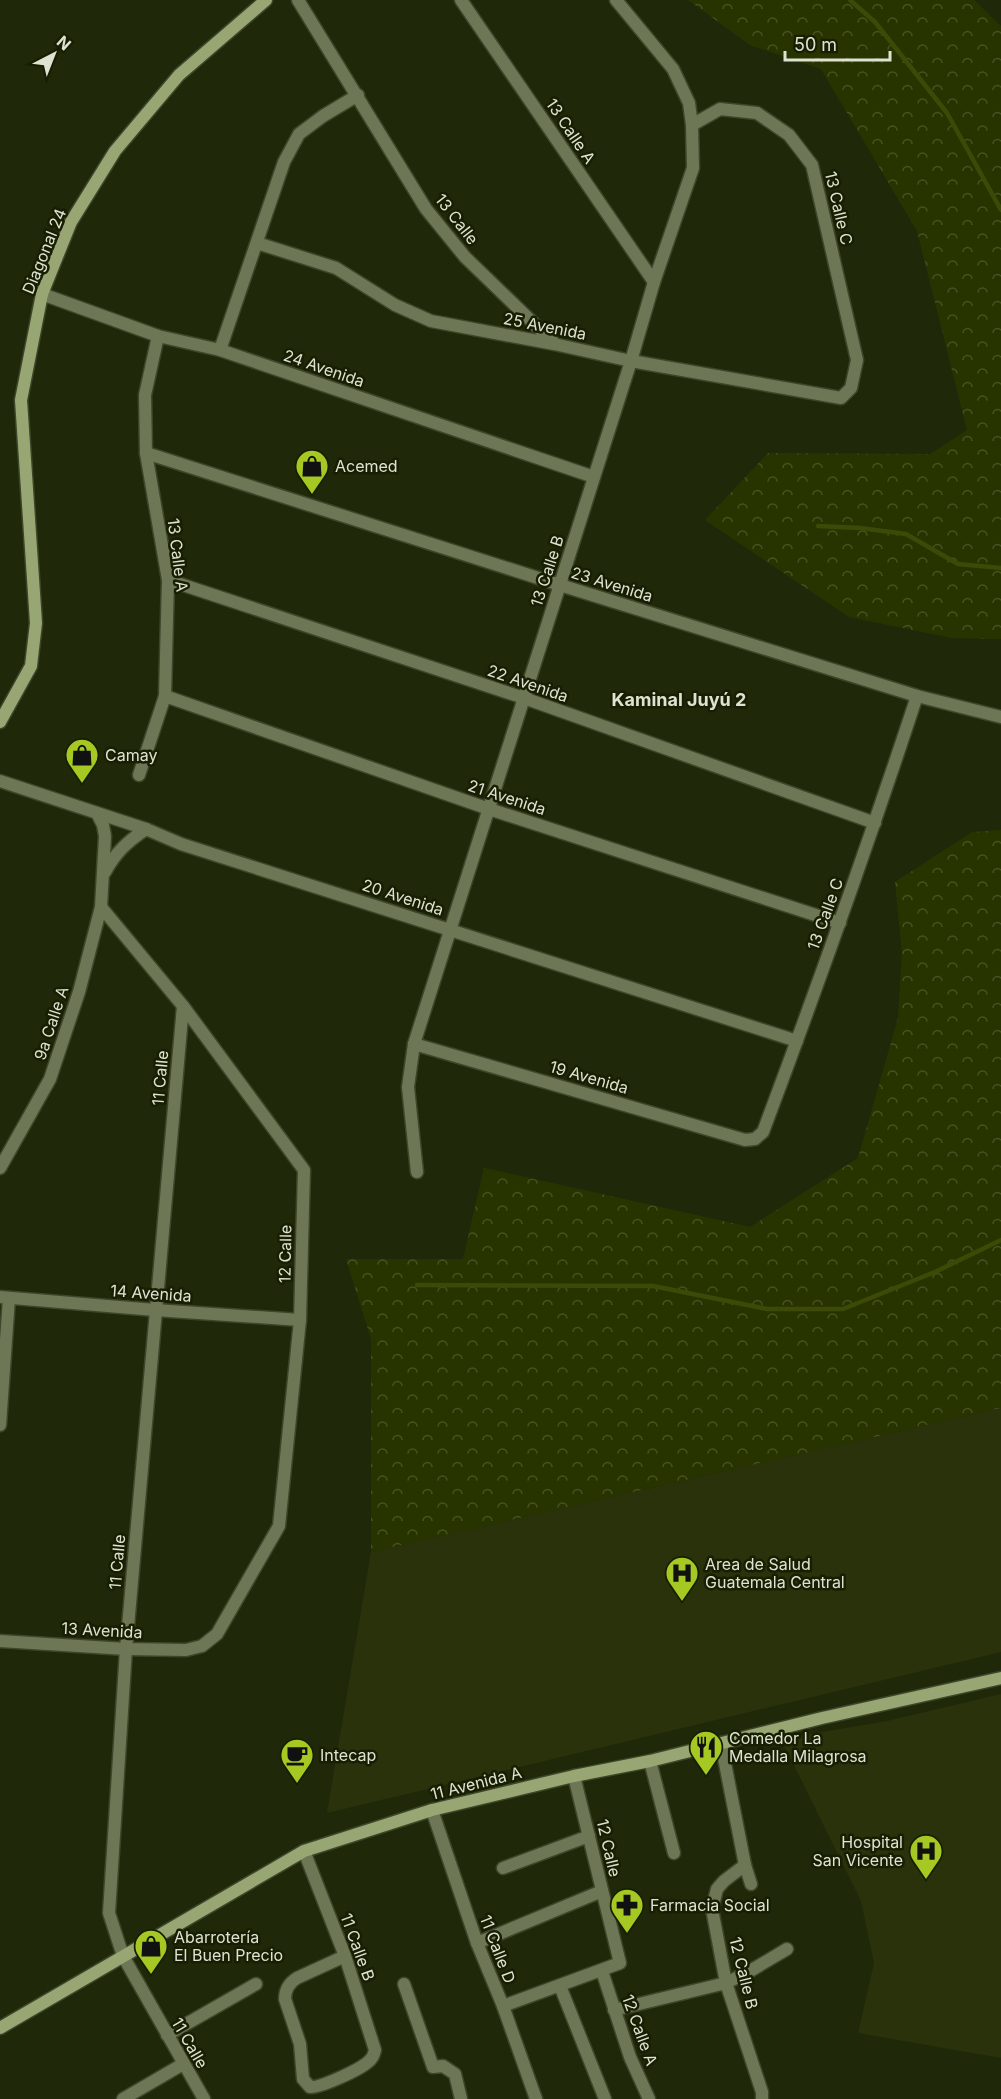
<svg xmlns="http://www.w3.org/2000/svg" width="1001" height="2099" font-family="Inter,sans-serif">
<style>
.built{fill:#29320b}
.forest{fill:url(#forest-crowns)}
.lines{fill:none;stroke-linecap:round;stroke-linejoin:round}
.stream{stroke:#3c4a07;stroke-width:4.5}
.street-casing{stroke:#3e462a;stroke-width:15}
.secondary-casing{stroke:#3e462a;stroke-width:15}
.street{stroke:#6d7756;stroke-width:12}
.secondary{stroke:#97a672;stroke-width:12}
.labels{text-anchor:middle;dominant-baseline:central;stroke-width:5;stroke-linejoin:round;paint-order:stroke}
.street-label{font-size:16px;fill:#dde3d1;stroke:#171e02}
.poi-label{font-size:16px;fill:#dde3d1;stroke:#171e02;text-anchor:start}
.neighbourhood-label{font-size:18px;font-weight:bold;fill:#dde3d1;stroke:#171e02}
</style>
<defs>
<pattern id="forest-crowns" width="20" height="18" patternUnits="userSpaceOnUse" patternTransform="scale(1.5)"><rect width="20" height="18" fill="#283400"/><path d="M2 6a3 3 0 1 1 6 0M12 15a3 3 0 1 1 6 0" fill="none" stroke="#475124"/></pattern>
</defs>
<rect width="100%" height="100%" fill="#20280a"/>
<g class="built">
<polygon points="1001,1408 1001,1652 327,1813 371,1552"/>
<polygon points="1001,1694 1001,2058 858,2033 874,1963 861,1901 781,1739 887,1721"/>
</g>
<g class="forest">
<polygon points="688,0 974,0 1001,26 1001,639 952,638 849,617 705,520 768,453 930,454 967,430 917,231 821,69 750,45"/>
<polygon points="1001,830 1001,1408 371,1552 371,1339 346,1259 463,1259 484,1168 750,1227 858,1158 898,1018 902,953 895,882 972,832"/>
</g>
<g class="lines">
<g class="stream">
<polyline points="850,0 875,22 947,113 1001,210"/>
<polyline points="818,526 860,528 906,534 958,564 1001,568"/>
<polyline points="417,1285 653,1286 767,1309 843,1309 935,1272 1001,1240"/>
</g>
<defs>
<g id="street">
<polyline points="298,0 426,209 465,257 554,343"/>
<polyline points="461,0 654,282"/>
<polyline points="257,243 336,268 395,305 431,321 554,344 631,361 841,398 851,388 857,360 812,165 789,135 757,113 720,109 692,125"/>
<polyline points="42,294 158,336 220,350 594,477"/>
<polyline points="220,350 284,162 299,134 323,116 358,95"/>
<polyline points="146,453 560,585 917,696 1001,717"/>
<polyline points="168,580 524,698 875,823"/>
<polyline points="165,696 489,809 840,923"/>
<polyline points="139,775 165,696 168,580 146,453 145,395 158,336"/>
<polyline points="0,781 146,829 181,844 797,1041"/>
<path d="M105,872C116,852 127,842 146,829"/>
<polyline points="183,1006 126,1649 109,1913 123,1956 204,2099"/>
<path d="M414,1044L745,1140L755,1139L763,1132C817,988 869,842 917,696"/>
<polyline points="0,1168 50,1079 79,992 101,907 105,836 103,825 97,813"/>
<polyline points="417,1172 408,1087 414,1044 631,361 654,282 693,168 692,125 689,103 673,69 616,0"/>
<polyline points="0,1297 155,1310 300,1320"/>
<polyline points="0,1425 9,1298"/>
<polyline points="0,1641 126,1649 186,1650 202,1646 217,1634 279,1526 300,1320 304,1170 183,1006 101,907"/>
<polyline points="721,1743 745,1865 751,1884"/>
<polyline points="650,1761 674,1853"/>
<polyline points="432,1810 477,1943 503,2006 536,2099"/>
<path d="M304,1851L345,1956L375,2050C374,2055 372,2059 368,2062C359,2070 320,2088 310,2087L303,2079L300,2044L285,1999C285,1989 289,1983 297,1978L345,1956"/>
<polyline points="745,1865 724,1881 717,1889 712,1909 726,1983 762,2092 762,2099"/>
<polyline points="503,1868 589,1836"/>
<polyline points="477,1943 602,1891"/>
<polyline points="602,1971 630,2057 649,2099"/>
<polyline points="404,1984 433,2067 443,2066 455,2074 461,2099"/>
<polyline points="560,1986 605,2099"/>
<polyline points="503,2006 620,1963 574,1776"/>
<polyline points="614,2010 726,1983 750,1971 787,1949"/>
<polyline points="167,2035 256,1984"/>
<polyline points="123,2099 183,2064"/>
</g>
<g id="secondary">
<polyline points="0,722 31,666 36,623 21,400 42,294 71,222 115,151 179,75 266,0"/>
<polyline points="0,2028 304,1851 432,1810 574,1776 650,1761 822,1718 1001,1678"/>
</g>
</defs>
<use href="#street" class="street-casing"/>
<use href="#secondary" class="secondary-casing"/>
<use href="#street" class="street"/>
<use href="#secondary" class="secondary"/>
</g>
<defs>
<symbol id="shop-pin" viewBox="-11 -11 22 30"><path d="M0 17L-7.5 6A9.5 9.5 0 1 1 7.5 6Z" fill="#a5c822" stroke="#171e02"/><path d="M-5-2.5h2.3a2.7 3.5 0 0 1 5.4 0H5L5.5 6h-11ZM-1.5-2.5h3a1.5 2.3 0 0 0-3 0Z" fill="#111"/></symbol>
<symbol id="hospital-pin" viewBox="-11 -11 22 30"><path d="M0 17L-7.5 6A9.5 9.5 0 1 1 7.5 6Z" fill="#a5c822" stroke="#171e02"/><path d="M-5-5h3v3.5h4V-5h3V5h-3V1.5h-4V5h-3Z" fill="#111"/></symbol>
<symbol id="restaurant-pin" viewBox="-11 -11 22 30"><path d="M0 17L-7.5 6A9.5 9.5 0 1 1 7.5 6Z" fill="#a5c822" stroke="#171e02"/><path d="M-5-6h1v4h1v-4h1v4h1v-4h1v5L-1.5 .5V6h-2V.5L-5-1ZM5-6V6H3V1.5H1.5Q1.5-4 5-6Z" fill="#111"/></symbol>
<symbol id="cafe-pin" viewBox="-11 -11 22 30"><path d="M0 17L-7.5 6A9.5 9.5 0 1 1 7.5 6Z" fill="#a5c822" stroke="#171e02"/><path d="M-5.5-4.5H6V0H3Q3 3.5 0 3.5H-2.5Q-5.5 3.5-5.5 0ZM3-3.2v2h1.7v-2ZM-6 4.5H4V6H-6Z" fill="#111"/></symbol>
<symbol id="pharmacy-pin" viewBox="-11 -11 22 30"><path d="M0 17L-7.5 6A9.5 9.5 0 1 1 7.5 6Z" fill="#a5c822" stroke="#171e02"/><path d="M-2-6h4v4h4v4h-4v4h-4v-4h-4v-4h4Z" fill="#111"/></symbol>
</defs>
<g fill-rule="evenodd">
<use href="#shop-pin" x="293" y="447" width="38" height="52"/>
<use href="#shop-pin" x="63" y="736" width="38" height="52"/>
<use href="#hospital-pin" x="663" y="1554" width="38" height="52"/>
<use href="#restaurant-pin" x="687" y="1728" width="38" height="52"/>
<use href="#cafe-pin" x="278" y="1736" width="38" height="52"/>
<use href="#hospital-pin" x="907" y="1832" width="38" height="52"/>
<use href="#pharmacy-pin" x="608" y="1886" width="38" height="52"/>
<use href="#shop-pin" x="132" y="1927" width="38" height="52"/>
</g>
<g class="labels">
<g class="street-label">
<text transform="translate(571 131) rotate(56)">13 Calle A</text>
<text transform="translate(839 208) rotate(77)">13 Calle C</text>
<text transform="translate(457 219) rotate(52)">13 Calle</text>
<text transform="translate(44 251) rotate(-68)">Diagonal 24</text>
<text transform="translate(545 326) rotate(11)">25 Avenida</text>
<text transform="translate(324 368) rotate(19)">24 Avenida</text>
<text transform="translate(178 555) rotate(83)">13 Calle A</text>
<text transform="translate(547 571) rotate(-72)">13 Calle B</text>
<text transform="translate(612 584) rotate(17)">23 Avenida</text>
<text transform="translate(528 683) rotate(19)">22 Avenida</text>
<text transform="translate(507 797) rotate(18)">21 Avenida</text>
<text transform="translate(403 897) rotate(18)">20 Avenida</text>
<text transform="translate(825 914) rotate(-70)">13 Calle C</text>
<text transform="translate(51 1023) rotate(-72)">9a Calle A</text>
<text transform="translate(589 1077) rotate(16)">19 Avenida</text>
<text transform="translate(160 1078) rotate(-85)">11 Calle</text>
<text transform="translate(285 1254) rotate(-89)">12 Calle</text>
<text transform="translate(151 1293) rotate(4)">14 Avenida</text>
<text transform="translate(117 1562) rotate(-85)">11 Calle</text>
<text transform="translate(102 1630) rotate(3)">13 Avenida</text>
<text transform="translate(476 1783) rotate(-14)">11 Avenida A</text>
<text transform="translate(609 1848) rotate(77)">12 Calle</text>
<text transform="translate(358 1947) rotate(70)">11 Calle B</text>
<text transform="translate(498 1949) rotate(69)">11 Calle D</text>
<text transform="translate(744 1973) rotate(76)">12 Calle B</text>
<text transform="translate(640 2030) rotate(70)">12 Calle A</text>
<text transform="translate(190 2043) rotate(60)">11 Calle</text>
</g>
<g class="poi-label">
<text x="335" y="466">Acemed</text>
<text x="105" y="755">Camay</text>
<text x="705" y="1564">Area de Salud<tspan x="705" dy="18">Guatemala Central</tspan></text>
<text x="729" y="1738">Comedor La<tspan x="729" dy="18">Medalla Milagrosa</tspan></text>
<text x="320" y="1755">Intecap</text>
<text x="903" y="1842" text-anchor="end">Hospital<tspan x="903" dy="18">San Vicente</tspan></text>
<text x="650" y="1905">Farmacia Social</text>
<text x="174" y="1937">Abarrotería<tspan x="174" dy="18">El Buen Precio</tspan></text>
</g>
<g class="neighbourhood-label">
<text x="679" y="699">Kaminal Juyú 2</text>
</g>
</g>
<g transform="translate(54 54) rotate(42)" stroke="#171e02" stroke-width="4.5" paint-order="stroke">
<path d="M0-4.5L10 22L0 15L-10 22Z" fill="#dde3d1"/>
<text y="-9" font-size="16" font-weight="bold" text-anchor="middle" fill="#dde3d1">N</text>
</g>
<path d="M785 51v9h105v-9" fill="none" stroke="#dde3d1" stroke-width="3"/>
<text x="794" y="51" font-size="18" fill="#dde3d1" stroke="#171e02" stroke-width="4.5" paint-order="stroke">50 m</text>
</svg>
